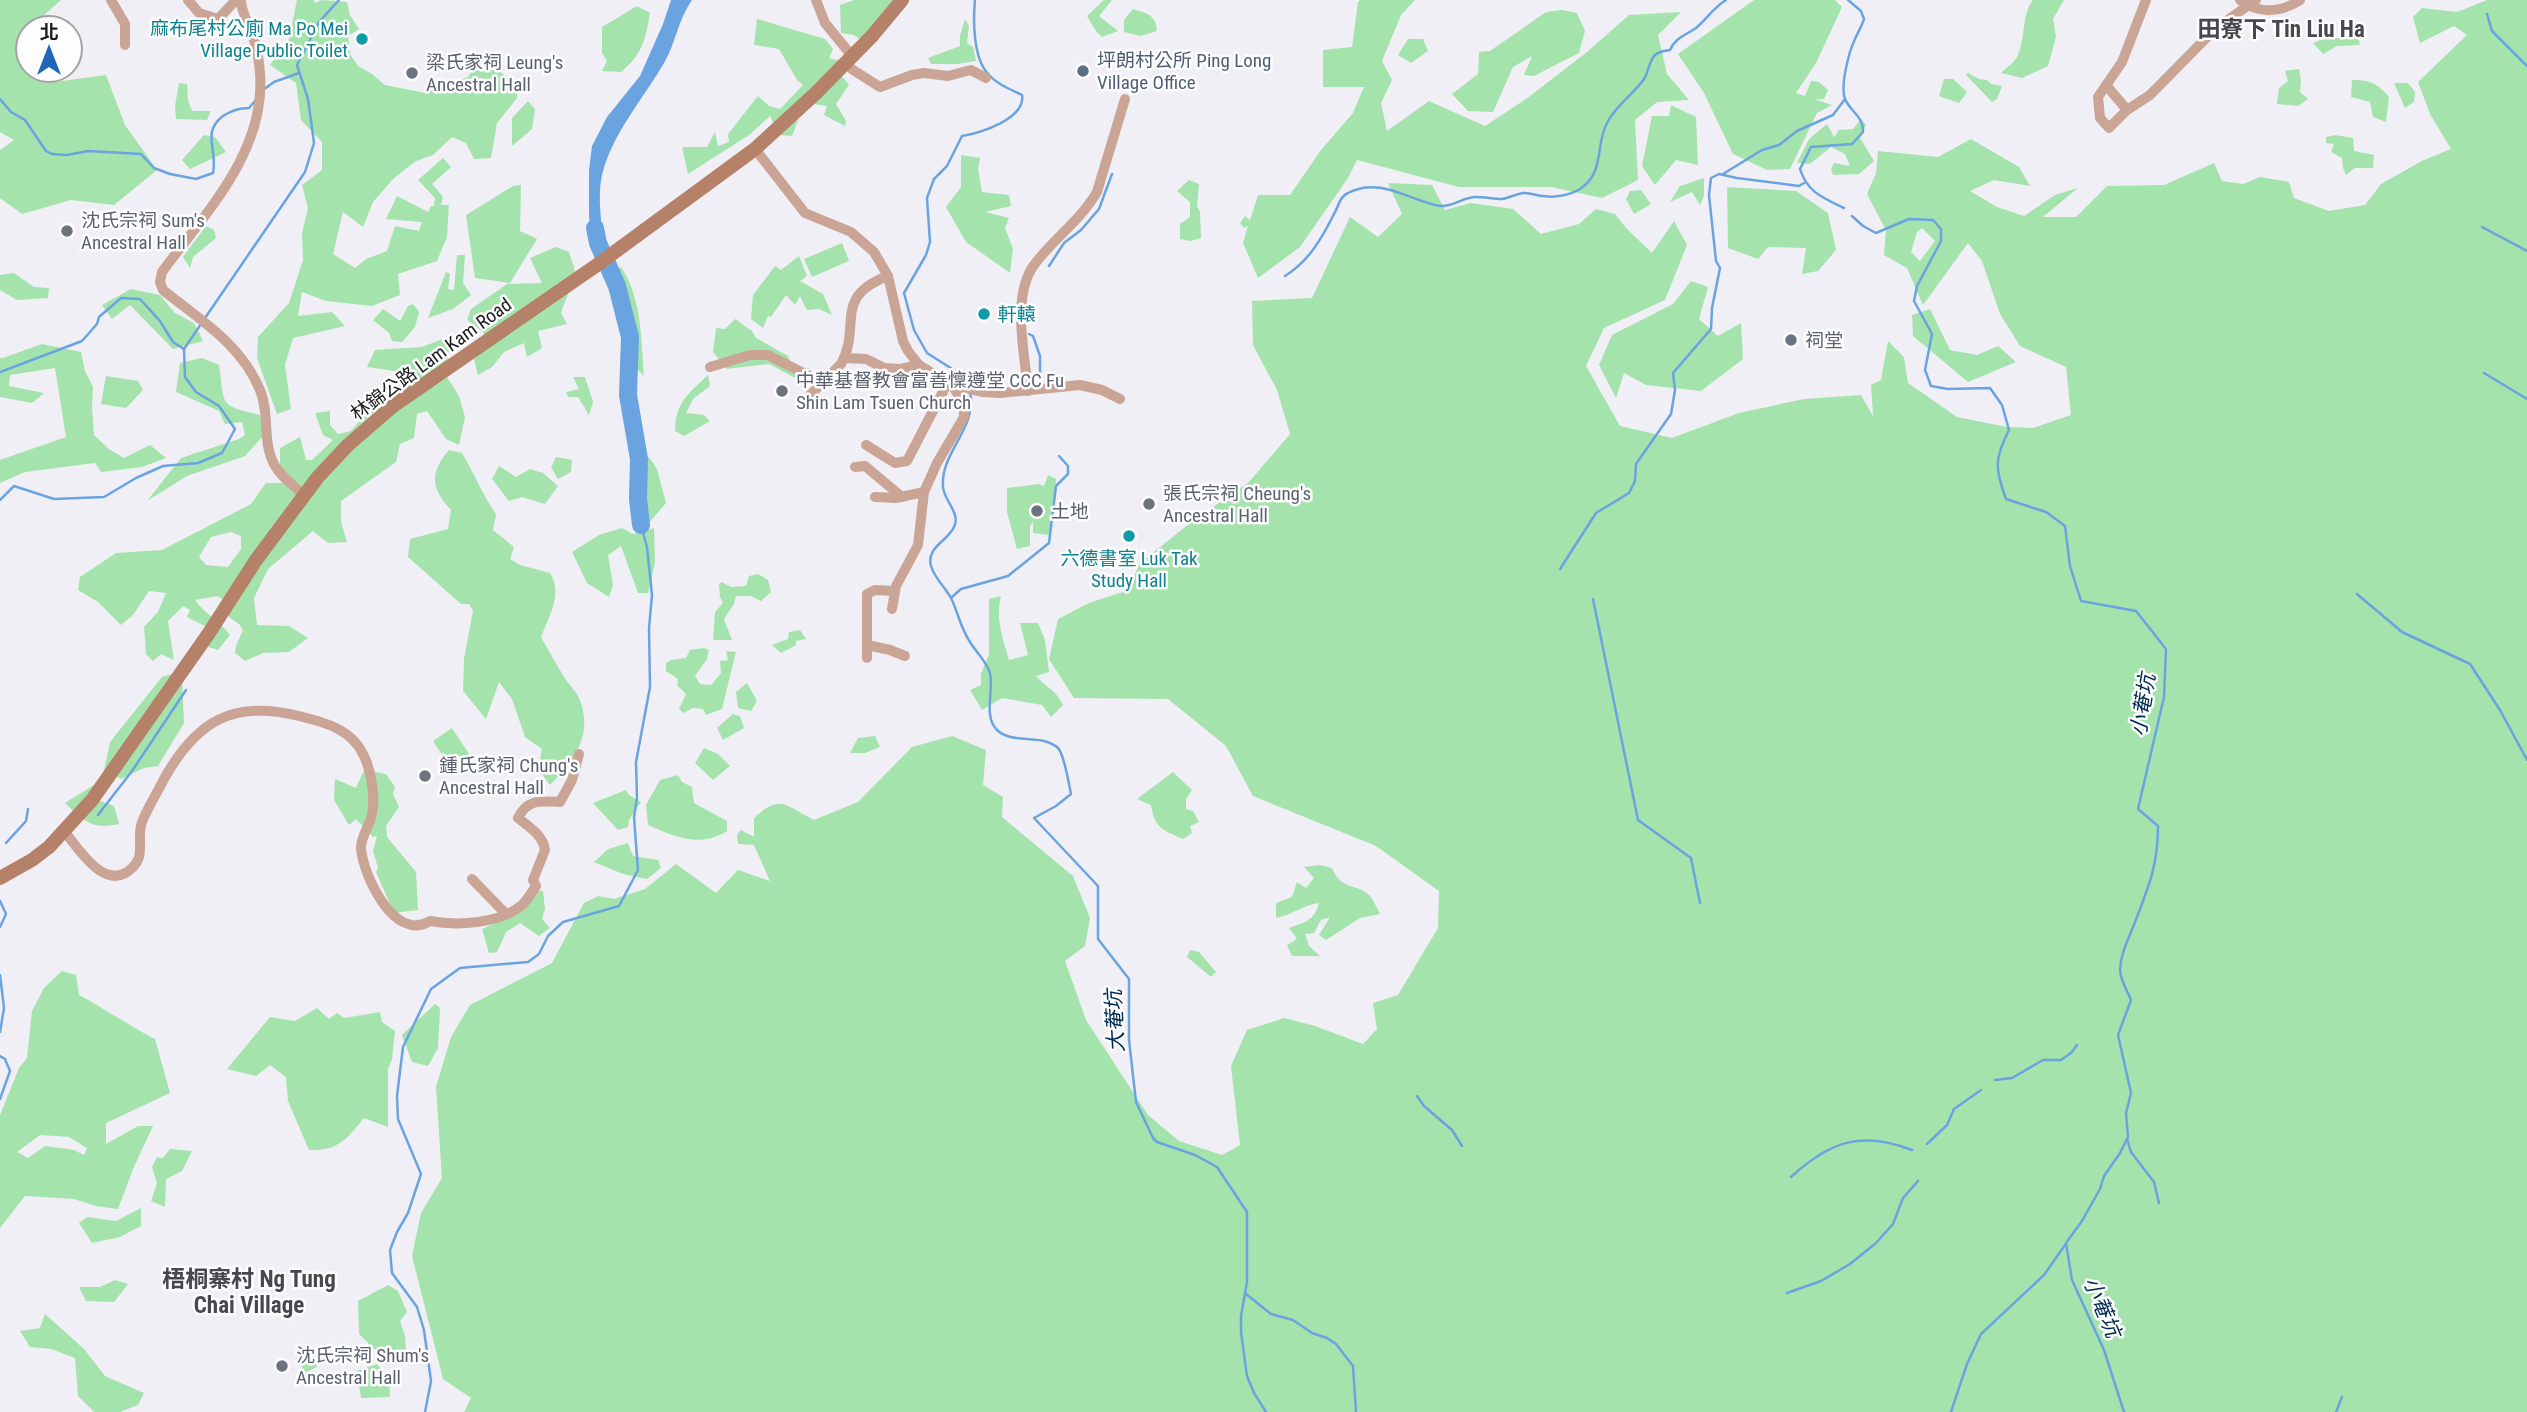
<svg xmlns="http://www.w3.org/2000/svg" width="2527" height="1412" font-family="'Roboto Condensed','Noto Sans TC',sans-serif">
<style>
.green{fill:#a4e3ac;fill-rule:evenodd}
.water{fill:#6aa4e0}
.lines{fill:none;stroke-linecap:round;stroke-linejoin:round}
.stream{stroke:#6aa4e0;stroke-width:2.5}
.river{stroke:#6aa4e0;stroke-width:18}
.street{stroke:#caa596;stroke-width:10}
.secondary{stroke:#b58169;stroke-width:14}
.culture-dot{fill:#0f9aa8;stroke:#fdfdfe;stroke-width:2.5}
.service-dot{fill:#5c6f8a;stroke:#fdfdfe;stroke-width:2.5}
.worship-dot{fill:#6b7280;stroke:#fdfdfe;stroke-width:2.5}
.labels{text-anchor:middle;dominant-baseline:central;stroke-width:5;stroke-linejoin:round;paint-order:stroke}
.culture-label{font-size:19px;fill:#0d838f;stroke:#fdfdfe;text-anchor:end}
.service-label{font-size:19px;fill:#4e5e75;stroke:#fdfdfe;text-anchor:start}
.worship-label{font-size:19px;fill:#5b616d;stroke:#fdfdfe;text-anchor:start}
.street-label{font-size:19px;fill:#1b1b1e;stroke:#fdfdfe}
.water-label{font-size:21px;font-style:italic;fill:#002b51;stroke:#fdfdfe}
.quarter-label{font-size:23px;font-weight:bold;fill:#48474d;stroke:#fdfdfe}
</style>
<rect width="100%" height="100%" fill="#f0eff6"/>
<g class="green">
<polygon points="0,0 61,0 24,33 28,41 28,70 46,70 54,82 106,75 125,125 157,170 114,205 71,200 22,214 0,198 0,150 14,140 0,132"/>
<polygon points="297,0 314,0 315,3 322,0 347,2 350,15 359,29 348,36 350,54 358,66 372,74 385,85 425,93 468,77 480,57 504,75 518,81 517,98 497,123 491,158 474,159 466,143 452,137 433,155 416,161 394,178 373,202 363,227 343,212 333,254 355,268 366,259 387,251 395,226 419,231 422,222 386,219 397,196 428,212 431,206 434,206 435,198 418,180 443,158 451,167 432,184 443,197 441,205 449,205 447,237 437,261 398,274 400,295 372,306 326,301 302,292 298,316 332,312 345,326 293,338 285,365 291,409 277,414 257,358 258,337 289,303 303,260 302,233 308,208 302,185 322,170 322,142 301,120 296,83 270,65 289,39"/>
<polygon points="854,0 910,0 862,41 854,35 841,33 840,5"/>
<polygon points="1104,0 1112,0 1099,16 1118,31 1102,37 1096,31 1087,16"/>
<polygon points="1360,0 1415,0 1401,15 1382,61 1392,80 1381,103 1387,131 1429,101 1485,126 1526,99 1587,52 1629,15 1681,12 1658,35 1667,74 1689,100 1657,102 1635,120 1638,180 1602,198 1551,187 1459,187 1357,160 1348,178 1300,247 1258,278 1243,243 1248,226 1244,228 1240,223 1245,216 1250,220 1258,195 1290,195 1321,150 1353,113 1364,87 1323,87 1323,50 1352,47 1358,2"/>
<polygon points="1754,0 1835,0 1842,7 1816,63 1796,93 1805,96 1811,81 1819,82 1828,90 1824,99 1814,99 1832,105 1817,113 1790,169 1767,170 1733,154 1704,93 1678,54"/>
<path d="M2033,0H2064L2053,19L2056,37L2048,66L2022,78L2001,73C2006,68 2014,63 2017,57C2026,39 2021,15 2033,0Z"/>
<path d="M2487,0H2527V1412H464L471,1398L443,1379L412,1256L421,1213L442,1178L436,1087L451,1037L470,1005L552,963L584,903L598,896L614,899L645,889L676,864L716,893L738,870L770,881L754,845L738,844L737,835L741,830L754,837V818C781,793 785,806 814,820L858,802L912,747L952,736L986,750L983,785L1003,797L1002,817L1073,876L1090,918L1085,946L1065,961L1086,1020L1148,1115L1179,1141L1222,1155L1240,1145L1231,1066L1247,1030L1284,1018L1315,1026L1363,1044L1377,1029L1373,1003L1398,995L1438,928L1439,891L1376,846L1253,796L1226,746L1168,699L1074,698L1049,659L1058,619L1089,603L1129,590L1139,564L1190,523L1249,482L1290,434L1277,390L1253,345L1252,301L1312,298L1350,217L1378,237L1402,214L1388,183L1432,185L1445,210L1471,203L1513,209L1541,234L1579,224L1596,209L1615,214L1626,228L1652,253L1674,221L1687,245L1665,300L1604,328L1586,366L1620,426L1672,438L1739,413L1804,399L1861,395L1873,416L1871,385L1881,380L1888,341L1904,357L1908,383L1957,417L2007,427L2033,428L2071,415L2066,367L2020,346L2000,314L1982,261L1968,243L1923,305L1907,268L1884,255L1886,230L1867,194L1876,173L1878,151L1938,157L1971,139L2019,167L2030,186L1994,180L1970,191L1997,207L2024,216L2055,195L2078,188L2043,217H2076L2107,186L2164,185L2214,163L2222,181L2243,184L2260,177L2289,182L2294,198L2329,211L2365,205L2381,184L2422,161L2451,149L2430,114L2418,82L2467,35L2454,26L2420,43L2413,17L2422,8L2457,12ZM1922,228L1935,241L1920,261L1911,252L1917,232Z"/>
<path d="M637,6L650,13C645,41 643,53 621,72L602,71L607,61L602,53V27Z"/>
<path d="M1133,9C1147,13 1156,15 1157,31L1141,36L1124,32V20Z"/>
<polygon points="1562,10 1577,13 1585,31 1579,53 1534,76 1524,75 1532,56 1513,67 1493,112 1468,111 1452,94 1478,74 1479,52 1490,51 1546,12"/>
<polygon points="757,19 825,39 833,49 829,58 841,61 841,75 849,85 836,104 846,121 845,126 824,115 827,106 814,104 801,112 792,136 779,135 770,116 749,135 688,174 682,147 707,147 715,132 718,146 729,142 728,134 758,96 769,106 780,109 803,85 797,80 779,49 754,45"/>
<polygon points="965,19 969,26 967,43 973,47 976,61 957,64 931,64 928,58 960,46 960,36"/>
<path d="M2358,35L2360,45L2337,46L2323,54L2313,43C2328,36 2343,40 2358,35Z"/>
<polygon points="1408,39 1423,39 1428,51 1411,63 1398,55"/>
<polygon points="2299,69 2301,80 2300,92 2308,99 2298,106 2277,104 2279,88 2288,81 2285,71"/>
<polygon points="1968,73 1979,79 1987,80 1991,84 2002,86 1997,99 1992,102 1966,75"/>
<polygon points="1944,79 1953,79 1967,92 1959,103 1939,96"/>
<path d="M2352,80C2370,80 2377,83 2389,97L2386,122L2373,117L2370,102L2351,97Z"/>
<polygon points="179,83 187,84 188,100 192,111 211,111 207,120 176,119 175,106"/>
<polygon points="2394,83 2408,83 2415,92 2414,102 2405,108"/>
<polygon points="528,101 535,109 532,129 512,146 512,118"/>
<polygon points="1671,105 1696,117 1698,165 1676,160 1655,185 1642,166 1652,116 1669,116"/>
<polygon points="1861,119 1866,125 1860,138 1874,161 1859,174 1833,175 1831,169 1834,163 1850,166 1845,154 1831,147 1810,164 1797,163 1809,139 1827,124 1834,137 1839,130 1853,129"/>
<polygon points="204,135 215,137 226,152 190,169 182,160"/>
<polygon points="2335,135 2353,138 2354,151 2374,155 2373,168 2355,168 2346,175 2343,168 2342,158 2331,152 2334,144 2326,143 2326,137"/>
<polygon points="961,155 980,158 978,169 982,192 1009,195 1011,206 985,212 1009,218 1005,228 1013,249 1010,273 966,242 946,207 961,187"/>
<polygon points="1704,178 1704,196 1700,205 1692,192 1670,202 1680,186"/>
<polygon points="1189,180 1199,184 1197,206 1200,212 1201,238 1190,241 1180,239 1180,224 1190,217 1190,202 1177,191"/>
<polygon points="521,185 520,231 537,239 510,283 475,278 466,215 513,186"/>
<polygon points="1727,187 1796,191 1828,213 1836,250 1818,271 1802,274 1806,248 1768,247 1758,259 1728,248"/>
<polygon points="1641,190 1651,204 1634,214 1626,199 1630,191"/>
<polygon points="206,226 214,230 216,238 193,257 190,268 183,257"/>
<polygon points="842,243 849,261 812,277 804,259"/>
<path d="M556,247L569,252C571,259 575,268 575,275C574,277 562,310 561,313L567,324L538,331L542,348L527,357L524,343L504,352L492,367L478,375L474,359L489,345L483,332L467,320L471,309L507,284L542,283L530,258Z"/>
<polygon points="457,255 465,255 463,283 471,295 453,309 428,318 446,272 450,274 448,289 454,290"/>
<polygon points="799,256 807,276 800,281 823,294 832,315 819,309 807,310 800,296 795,305 786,295 771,317 768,316 763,328 751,319 753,295 775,266 781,270"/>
<path d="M621,267C642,298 641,340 644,376L637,369L638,348L616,269Z"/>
<polygon points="14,273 34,287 49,288 48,298 17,300 0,290 0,275"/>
<polygon points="1691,281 1708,287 1699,319 1718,336 1741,323 1743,359 1701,391 1646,385 1624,373 1616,398 1599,365 1612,335 1673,304"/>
<polygon points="131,289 160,295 175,313 194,323 203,341 173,349 130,305 112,319 102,305"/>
<polygon points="413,304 419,312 415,327 402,342 392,341 389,333 373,320 383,309 400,321 408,306"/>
<polygon points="1930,309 1950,350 1977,355 1998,346 2016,362 1968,382 1913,336 1912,315"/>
<polygon points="735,319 752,331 756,338 788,356 797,379 769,364 727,369 713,352 716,328 725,329"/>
<path d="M463,331L475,336L448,352L447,377L459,396L465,417L459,445L446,439L427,411L417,414L414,438L400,444L396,462L341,501V522L347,542L328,543L313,531L268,569L254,598L257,625L289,626L308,638L289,652L263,653L245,661L235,653L236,646L243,630L239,624L229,617L226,601L217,596L195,600C205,614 220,621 230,635L218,650L205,646L209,628L187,617L190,610L183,606L168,621L174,660L161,654L153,661L146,654L144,627L158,612L166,593L149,591L133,615L121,625L98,602L78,590L80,577L116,553L162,550L251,504L266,483H287L280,466V448L300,437L306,460H312L333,440L323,435L315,413L330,411V425L338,434L351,431L369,410L401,384L395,371L367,367L375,350L422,347ZM231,532L241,536V549L228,567L206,565L199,557L211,537Z"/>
<polygon points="42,344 81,352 85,371 93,387 92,407 94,435 109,449 124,458 150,445 166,458 142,467 101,472 95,463 25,472 0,483 0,460 66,437 55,368 10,375 9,386 44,393 32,403 0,397 0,358 3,358"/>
<path d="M202,358L219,365C225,406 218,405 260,415L264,435L245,456L187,476L147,501L181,458L239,439L245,435L242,422L225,424L219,411L176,392L180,363Z"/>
<path d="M708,375L710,386L693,399L686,413L704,415L710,421L684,436L675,431C675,403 689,393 708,375Z"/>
<polygon points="106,376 138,381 143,390 126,408 101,404"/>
<polygon points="573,377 585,377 593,402 589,415 578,397 568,397 566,392 579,389"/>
<path d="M449,450L462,453C474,473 482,494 496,514L493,530L514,547L510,559L520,565L550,573C563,594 549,616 541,637C549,651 557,666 566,680C570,686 576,691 579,698C594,733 575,761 550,785L538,769L542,749L525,737L512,699L499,682L486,719L463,691L464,659L473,611L469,604H461L408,557L410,539L448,529L451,510C430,488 430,472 449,450Z"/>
<polygon points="556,457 572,460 571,472 558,479 551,467"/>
<polygon points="649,457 657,469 666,503 648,524 641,478 642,459"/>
<polygon points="499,466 516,477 530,469 543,473 558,486 545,504 522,497 509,501 492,479"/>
<polygon points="1048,475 1056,479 1050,535 1033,533 1033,522 1030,526 1030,546 1017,549 1007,512 1007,488 1039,484 1044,486"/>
<polygon points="622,528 633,534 654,528 655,563 648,593 638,593 621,546 608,555 613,585 609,597 587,583 572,552 599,535"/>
<polygon points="758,574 768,580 771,592 761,601 751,596 736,596 734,604 724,619 732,640 713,640 715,612 723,603 720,597 719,584 722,582 731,587 746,586 749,576"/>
<path d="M1001,596C995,618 1003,639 1009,660L1028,655L1020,623H1038L1045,640L1049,672L1036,676C1048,689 1055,689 1063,705L1051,717L1042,705L1002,698L982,710L970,690L981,685V674L989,654V599Z"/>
<polygon points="800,630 806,639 796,641 796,645 781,653 772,645 788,639 789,632"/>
<polygon points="704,648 709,650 707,659 695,676 700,684 711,685 721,673 720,661 728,660 726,651 736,652 722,709 706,715 703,709 693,708 683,713 679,709 686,694 677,685 678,679 666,671 666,663 671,660 686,658 690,650"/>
<path d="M176,673L182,679L184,723L158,766L144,768L121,779L109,772L97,800L114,806L119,824C93,830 84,822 65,803L102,780L110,742L162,677Z"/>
<polygon points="747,683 757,701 751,711 738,708 736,692"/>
<polygon points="733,714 740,716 744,728 723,740 717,728"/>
<polygon points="452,728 471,757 452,770 433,741"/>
<polygon points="875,736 880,747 865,753 850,753 858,738"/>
<polygon points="704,748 718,754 730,766 713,780 695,763"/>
<polygon points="364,770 386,774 395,787 393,794 399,807 386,826 387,837 416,872 418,910 394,913 376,872 378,868 373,851 377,836 373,837 356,819 349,825 334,800 335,779 356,788"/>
<path d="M1173,772L1192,790L1186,799V809L1193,811L1199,822L1190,826L1192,833L1183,839C1163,830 1155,829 1151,805L1137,799Z"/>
<path d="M678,775L682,782L692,787L694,803L727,821V831C700,848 675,837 648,825L646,805L660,780Z"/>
<polygon points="626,790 629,795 641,802 629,820 628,827 618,830 593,803"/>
<polygon points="628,843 633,856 658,860 661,868 647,879 623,874 594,862 608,849"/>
<path d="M1320,865L1332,868C1342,891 1355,883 1368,894C1373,898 1377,909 1380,914L1360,918L1326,940L1319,935L1330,917L1321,920L1314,933L1305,934L1309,946L1320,956H1292L1287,945L1297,939L1289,928C1304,922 1314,922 1319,903C1303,905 1292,915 1276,918V903L1292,897L1297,882L1306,888L1314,878L1304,867Z"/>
<polygon points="528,890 543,891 545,909 542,919 550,928 539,936 520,923 506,932 497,952 489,953 482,929 508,917"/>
<polygon points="1190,950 1199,952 1216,972 1211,977 1187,957"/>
<path d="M62,971L76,975L79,995C105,1009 128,1025 155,1039L170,1093L106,1123V1144L138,1126H153L133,1169L118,1209L96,1206L74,1199L25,1196L0,1228V1115L19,1068L27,1058L32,1011L44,988ZM40,1135L69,1137L87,1148L84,1155L74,1150L45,1146L28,1158L17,1152Z"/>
<polygon points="435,1004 440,1008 438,1048 428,1066 412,1062 402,1035"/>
<path d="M317,1008L329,1019L337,1013L344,1018L380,1012L382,1022L395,1031L392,1059L388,1069V1127L364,1118C347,1139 338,1151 309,1150L288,1101L286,1077L270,1065L256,1076L227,1069L270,1017L295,1021Z"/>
<polygon points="170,1149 192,1151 182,1171 166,1179 165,1207 151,1201 157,1183 152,1167 157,1157 163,1158"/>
<polygon points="141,1208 141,1226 120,1237 92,1243 79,1223 87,1217 116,1221"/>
<polygon points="115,1280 128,1284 114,1302 86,1301 79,1287 100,1287"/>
<polygon points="388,1285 398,1291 407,1312 400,1321 405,1336 406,1350 391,1365 359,1334 358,1301"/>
<polygon points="45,1314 84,1349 105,1376 144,1393 138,1405 120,1412 94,1412 78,1396 75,1358 51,1349 30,1347 20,1331 40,1328"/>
<polygon points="309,1345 315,1353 317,1367 302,1374 301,1347"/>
<polygon points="377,1364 389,1378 390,1397 361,1398 357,1371"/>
</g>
<path class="water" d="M671,0H692C677,22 676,43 664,63C643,99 612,134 602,175C597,197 602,222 603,245L601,251L595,253L591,246L589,214V170L592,146L607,117L640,76L663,24Z"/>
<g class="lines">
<g class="stream">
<polyline points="2487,14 2492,31 2527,66"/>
<polyline points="263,90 274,82 299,73"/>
<path d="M0,99L11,112L25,120L46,151L52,154L67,155L88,151L141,154L154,168L170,174L196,179L213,173C218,149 201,133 223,116C232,110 239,108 249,108L255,101"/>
<polyline points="1723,174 1762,150 1779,145 1797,131 1833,115 1845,99"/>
<path d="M1844,208C1823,198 1807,192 1800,169L1811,147L1852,144L1863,132C1864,117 1850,111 1845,99C1840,86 1849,51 1855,39C1858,32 1862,26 1864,19L1861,11L1848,0"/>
<path d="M1852,216L1863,226L1876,233L1909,219L1933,220L1941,229V241L1917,286L1914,301L1932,334L1925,370L1931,386L1948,389L1990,388L2002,405L2009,430C1994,459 1995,469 2006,499L2046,512L2065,526L2070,566L2081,601L2136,611L2166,649L2164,697L2138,809L2158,826C2158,865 2149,886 2135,922C2129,938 2121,952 2120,969C2120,980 2127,990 2131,1000L2118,1035L2131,1093L2126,1113L2128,1137L2120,1153L2104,1176L2100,1189L2082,1221L2066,1243L2072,1280L2104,1350L2124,1412"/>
<polyline points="2482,227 2527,251"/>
<polyline points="1049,266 1064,243 1081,230 1099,209 1112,174"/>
<path d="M1285,276C1309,261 1322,238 1334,214C1339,206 1339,197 1348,193C1380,176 1410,201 1440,206C1453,207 1463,197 1476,197C1485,197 1494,199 1502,199C1509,198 1516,194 1523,193C1530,192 1537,196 1544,196C1555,198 1570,195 1580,189C1605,173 1595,145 1607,123C1616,105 1633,95 1644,79C1649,71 1649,61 1655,55C1659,51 1664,51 1670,50C1675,38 1686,35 1696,28C1707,19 1713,8 1726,0"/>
<polyline points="205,318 305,172 314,143 308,99 297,65 319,22 339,0"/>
<polyline points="1029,334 1033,336 1040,356 1040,375 1042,377"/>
<polyline points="0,372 82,341 97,324 99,317 121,298 140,299 160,321 173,342 184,349"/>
<polyline points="2484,373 2527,399"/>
<path d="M969,385L968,379L927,353L914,330L904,293L926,255L930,242L927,198L934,179L947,166L962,136C980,133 1026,119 1022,95C1010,89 998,85 989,75C973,59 973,21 975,0"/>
<path d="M970,392C978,428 940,452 943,487C944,501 961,513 954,527C948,541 926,547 931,566C935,579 945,587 951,598C958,612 960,627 970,642C976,652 987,662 990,673C994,691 983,716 997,730C1012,745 1042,733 1058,748C1064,754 1069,784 1071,794L1056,806L1034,818L1098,886V939L1129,979V1040L1136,1102L1153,1138L1157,1142L1195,1155L1217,1167L1247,1212V1282L1241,1316V1332L1247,1376L1254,1393L1266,1412"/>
<polyline points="0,500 14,486 54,499 104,497 136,478 163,466 198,463 222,453 235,429 219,406 196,392 185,377 184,349 201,324"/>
<polyline points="1560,569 1596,513 1629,493 1635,481 1636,464 1671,414 1675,390 1673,373 1711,329 1712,308 1720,268 1716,261 1709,195 1711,178 1719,174 1737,178 1799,186 1804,183"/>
<polyline points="2357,594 2402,632 2470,664 2500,710 2527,760"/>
<polyline points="952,597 961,589 1008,576 1049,543 1056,486 1068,474 1068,466 1059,456"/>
<polyline points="1593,599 1638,820 1691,858 1700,903"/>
<polyline points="98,815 132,771 186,690"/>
<polyline points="6,843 26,821 28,809"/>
<polyline points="0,927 6,914 0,901"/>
<polyline points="0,975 4,1008 0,1032"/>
<polyline points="0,1056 5,1059 10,1071 0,1099"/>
<polyline points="1995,1080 2012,1078 2043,1060 2061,1060 2071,1053 2077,1045"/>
<polyline points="1417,1096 1424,1106 1452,1130 1462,1146"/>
<polyline points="2127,1139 2131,1152 2154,1182 2159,1203"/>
<polyline points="1927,1144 1947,1125 1954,1109 1981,1090"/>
<path d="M1791,1177C1829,1142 1861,1130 1912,1150"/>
<polyline points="1787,1293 1821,1281 1850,1264 1876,1243 1893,1224 1903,1198 1918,1181"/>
<polyline points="1246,1294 1271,1314 1293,1320 1312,1333 1327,1338 1336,1344 1353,1366 1356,1412"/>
<polyline points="425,1412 431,1381 424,1330 417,1307 392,1273 390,1250 397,1232 408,1213 421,1174 398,1119 397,1096 403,1047 431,989 460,968 528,962 539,954 548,936 563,922 619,906 638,870 634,817 637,798 636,762 650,687 649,628 652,595 647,547 641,525"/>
<polyline points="1951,1412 1967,1364 1981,1334 2044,1275 2065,1245"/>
<polyline points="2336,1412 2342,1397"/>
</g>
<polyline class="river" points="595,228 598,243 617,286 630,337 628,395 639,459 638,499 641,525"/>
<g class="street">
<polyline points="111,0 125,24 125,45"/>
<polyline points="188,0 199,13 218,19 236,0"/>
<path d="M241,0C241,11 247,20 251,31C256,44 259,59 260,73C266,152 206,212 162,272L160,282L163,290C200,320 241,344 260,390C270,413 262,442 274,464C280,476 294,486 304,495"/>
<polyline points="816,0 825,23 852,56"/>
<polyline points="2146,0 2122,62 2098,97 2100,118 2109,128 2127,110 2150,95 2215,29 2256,0"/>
<path d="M2240,0C2259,14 2280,13 2300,0"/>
<polyline points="846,63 853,70 880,87 912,75 924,73 948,76 971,70 986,78"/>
<polyline points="2106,85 2127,110"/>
<polyline points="755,149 805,213 851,232 874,252 888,276 903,341 908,351 919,365 952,385 982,392 1000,393 1080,385 1102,390 1120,399"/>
<polyline points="844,358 866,359 884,368 900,369 919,365"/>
<polyline points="710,367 750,355 768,355 823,383"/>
<path d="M1028,391C1025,354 1011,297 1034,265C1053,239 1080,221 1097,192L1125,99"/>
<path d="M804,401L841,364C862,326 832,297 888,276"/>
<polyline points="866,445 895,463 907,461 948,382"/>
<polyline points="855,467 865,466 902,497"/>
<polyline points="875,497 896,498 924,492"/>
<polyline points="892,609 896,586 918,545 924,492 937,463 964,417 964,405 952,385"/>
<polyline points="867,645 890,650 905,656"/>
<polyline points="867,658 867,594 875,590 895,591"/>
<path d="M64,831C79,849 106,895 133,867C146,854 136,837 142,822C148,807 157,793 164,779C196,722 232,699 299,716C324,722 352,729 364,756C372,773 376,800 371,818C368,828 361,837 361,848C363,876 395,943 430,921C457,926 501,924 523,904C528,899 532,892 536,886L533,880L545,850C543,835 529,827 518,818C527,799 541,801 560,802L572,780L579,754"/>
<polyline points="472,879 506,914"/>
</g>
<polyline class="secondary" points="0,878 32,860 49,847 92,800 209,633 256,560 318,477 348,445 393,406 597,265 755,149 816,93 872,36 902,0"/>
</g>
<g class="culture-dot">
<circle cx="362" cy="39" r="7"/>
<circle cx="984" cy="314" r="7"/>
<circle cx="1129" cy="536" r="7"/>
</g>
<circle class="service-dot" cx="1083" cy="71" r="7"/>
<g class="worship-dot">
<circle cx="412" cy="73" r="7"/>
<circle cx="67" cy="231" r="7"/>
<circle cx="1791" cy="340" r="7"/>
<circle cx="782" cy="391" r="7"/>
<circle cx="1149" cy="504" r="7"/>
<circle cx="1037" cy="511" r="7"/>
<circle cx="425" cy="776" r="7"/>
<circle cx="282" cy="1366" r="7"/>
</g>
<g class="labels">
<g class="culture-label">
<text x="348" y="28">麻布尾村公廁 Ma Po Mei<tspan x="348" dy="22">Village Public Toilet</tspan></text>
<text x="998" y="314" text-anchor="start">軒轅</text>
<text x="1129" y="558" text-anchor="middle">六德書室 Luk Tak<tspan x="1129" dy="22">Study Hall</tspan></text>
</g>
<g class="service-label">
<text x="1097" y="60">坪朗村公所 Ping Long<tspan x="1097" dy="22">Village Office</tspan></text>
</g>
<g class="worship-label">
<text x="426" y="62">梁氏家祠 Leung's<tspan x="426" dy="22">Ancestral Hall</tspan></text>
<text x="81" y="220">沈氏宗祠 Sum's<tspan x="81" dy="22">Ancestral Hall</tspan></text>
<text x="1805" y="340">祠堂</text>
<text x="796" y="380">中華基督教會富善懍遵堂 CCC Fu<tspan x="796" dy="22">Shin Lam Tsuen Church</tspan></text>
<text x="1163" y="493">張氏宗祠 Cheung's<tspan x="1163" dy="22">Ancestral Hall</tspan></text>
<text x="1051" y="511">土地</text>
<text x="439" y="765">鍾氏家祠 Chung's<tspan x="439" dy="22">Ancestral Hall</tspan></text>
<text x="296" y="1355">沈氏宗祠 Shum's<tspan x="296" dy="22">Ancestral Hall</tspan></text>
</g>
<g class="street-label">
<text transform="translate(431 359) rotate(-36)">林錦公路 Lam Kam Road</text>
</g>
<g class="water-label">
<text transform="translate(2143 705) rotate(-81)">小菴坑</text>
<text transform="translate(1115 1021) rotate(-93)">大菴坑</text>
<text transform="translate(2102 1307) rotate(67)">小菴坑</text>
</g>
<g class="quarter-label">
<text x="2281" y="29">田寮下 Tin Liu Ha</text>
<text x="249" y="1279">梧桐寨村 Ng Tung<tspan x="249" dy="26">Chai Village</tspan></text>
</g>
</g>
<g transform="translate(49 49)"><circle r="33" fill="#fdfdfe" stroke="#a3a3a4" stroke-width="2"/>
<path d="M0-5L12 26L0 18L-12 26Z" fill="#2066b6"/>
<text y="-10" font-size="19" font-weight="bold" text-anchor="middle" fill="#1b1b1e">北</text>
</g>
</svg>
